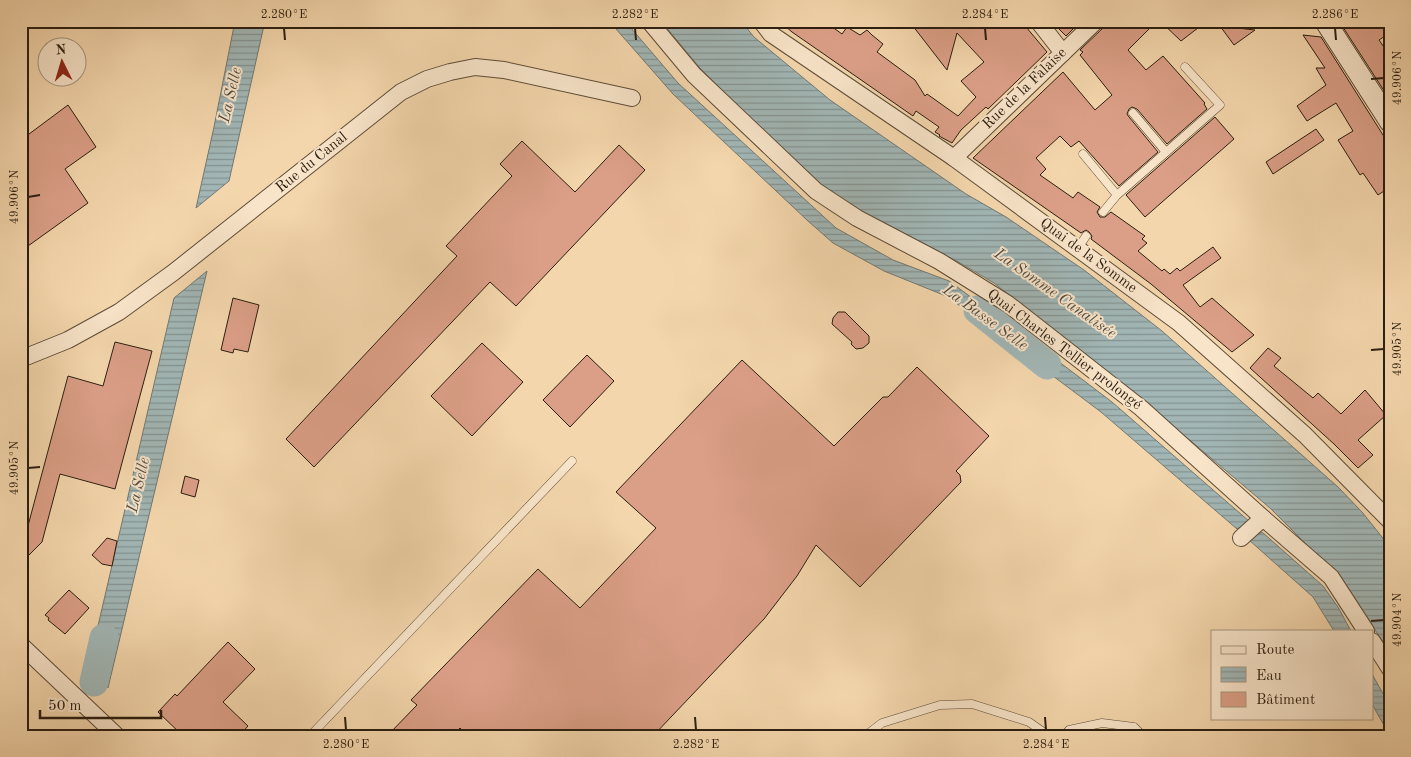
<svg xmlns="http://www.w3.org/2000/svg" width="1411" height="757" font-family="'Old Standard TT',serif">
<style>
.water{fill:url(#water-rules);stroke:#727973}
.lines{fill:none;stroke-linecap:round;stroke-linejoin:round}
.river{stroke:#a1b6b5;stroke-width:29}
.building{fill:#db9f87;stroke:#2b1e10}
.service-casing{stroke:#5d4c37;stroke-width:9}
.minor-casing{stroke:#5d4c37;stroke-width:18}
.tertiary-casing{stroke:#5d4c37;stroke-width:22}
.service{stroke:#f8e4c9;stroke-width:8}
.minor{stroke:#f8e4c9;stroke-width:16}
.tertiary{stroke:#f8e4c9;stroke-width:20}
.ticks{fill:none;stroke:#2b1e10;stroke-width:2}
.labels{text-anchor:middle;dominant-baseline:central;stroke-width:4;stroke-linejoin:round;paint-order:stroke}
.street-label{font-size:15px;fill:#2b1e10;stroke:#f8e4c9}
.water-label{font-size:16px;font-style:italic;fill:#4e4c42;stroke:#f8e4c9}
.neatline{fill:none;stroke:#2b1e10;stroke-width:2}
.ticks-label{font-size:12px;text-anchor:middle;fill:#2b1e10}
</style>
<defs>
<pattern id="water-rules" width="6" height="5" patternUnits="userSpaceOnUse" patternTransform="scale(1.25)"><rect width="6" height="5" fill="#a1b6b5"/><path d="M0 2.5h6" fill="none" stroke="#839392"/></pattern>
</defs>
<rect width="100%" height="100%" fill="#f4d6ac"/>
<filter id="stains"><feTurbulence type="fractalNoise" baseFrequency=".004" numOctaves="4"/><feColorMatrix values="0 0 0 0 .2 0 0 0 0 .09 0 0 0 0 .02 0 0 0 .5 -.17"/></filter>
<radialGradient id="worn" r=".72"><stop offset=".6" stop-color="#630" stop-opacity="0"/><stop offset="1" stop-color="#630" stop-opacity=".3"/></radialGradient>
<g class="water">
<polygon points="235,21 265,21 229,181 196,208 214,127"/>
<polygon points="609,21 625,21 678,83 836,228 893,260 949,281 1013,328 1007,339 946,296 884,271 833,243 808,221 673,94"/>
<polygon points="661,21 741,21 754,37 830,100 966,194 1006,217 1084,270 1162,331 1338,487 1362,512 1390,547 1390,652 1339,577 1270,508 1192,442 994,283 955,260 847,209 762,130 699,67"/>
<polygon points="207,271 108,688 88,669 174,298"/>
<polygon points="1021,333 1112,402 1250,522 1237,529 1101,412 1041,367 1014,345"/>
<polygon points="1262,532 1323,586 1338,607 1351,631 1334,631 1313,597 1249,540"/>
<polygon points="1372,674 1390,706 1390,736 1372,704"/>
</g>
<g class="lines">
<g class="river">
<polyline points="978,310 1047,365"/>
<polyline points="94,682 104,638"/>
</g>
</g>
<g class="building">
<polygon points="779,21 824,21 842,34 847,27 860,35 867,30 872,35 883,44 877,52 915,80 925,96 927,94 958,116 976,97 961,81 984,62 957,33 947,70 909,21 1021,21 1047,52 988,109 986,107 961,130 952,143 939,136 940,135 935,132 939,127 916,111 913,116 792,32"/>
<polygon points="1051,21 1081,21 1066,36"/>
<polygon points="1106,21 1157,21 1128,50 1146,70 1163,56 1205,103 1204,104 1207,109 1167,144 1137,109 1132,107 1129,109 1127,114 1129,117 1158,152 1119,186 1079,141 1071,147 1060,136 1036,158 1046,169 1040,175 1073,198 1078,192 1100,207 1097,212 1100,217 1105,217 1111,212 1145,236 1142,239 1147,243 1138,251 1162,271 1164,269 1170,274 1177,268 1180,271 1213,247 1221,258 1183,285 1200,307 1212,298 1254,335 1232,352 1151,284 1091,239 1092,236 1089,232 1086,230 1081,233 973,158 1063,72 1095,110 1112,95 1080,55 1083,52 1080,50 1103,28"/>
<polygon points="1160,21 1207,21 1181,41"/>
<polygon points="1339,21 1379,21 1388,34 1379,40 1390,56 1390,100"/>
<polygon points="1220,26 1255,30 1234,45"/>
<polygon points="1303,35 1321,37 1390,146 1390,187 1378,195 1363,173 1360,175 1338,140 1353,131 1336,103 1307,121 1297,106 1326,85 1316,68 1325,68"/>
<polygon points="68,105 96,147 65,169 88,203 21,251 21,140"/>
<polygon points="1215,117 1234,139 1145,217 1126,195"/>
<polygon points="1316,129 1324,140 1273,174 1266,162"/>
<polygon points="522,141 575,192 619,145 645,170 516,306 490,282 314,467 286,439 457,256 446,246 512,176 500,164"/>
<polygon points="233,298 259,305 248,352 234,349 233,353 221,350"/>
<polygon points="838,312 845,312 869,336 869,343 863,348 856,349 851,344 852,342 832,324 833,318"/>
<polygon points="115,342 152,351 115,489 60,474 42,542 21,563 21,544 27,538 25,537 68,376 103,386"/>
<polygon points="482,343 523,382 472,436 431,396"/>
<polygon points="1268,348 1281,358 1274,366 1313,398 1318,393 1341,414 1365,390 1386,415 1358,440 1373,455 1358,468 1334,444 1250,368"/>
<polygon points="587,355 614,381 570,427 543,400"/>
<polygon points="742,360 834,446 883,397 888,397 917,367 989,436 956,471 960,475 961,482 860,587 816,545 797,576 764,619 653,736 468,736 460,728 452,736 387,736 417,705 411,700 538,569 580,608 656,528 616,492"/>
<polygon points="185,476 199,480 195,497 181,493"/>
<polygon points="107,538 117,541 112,566 102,564 92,555"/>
<polygon points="69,590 89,608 65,634 48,620 49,618 45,615"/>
<polygon points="228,642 255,669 223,702 248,726 239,736 183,736 158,712 175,694 177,696"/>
</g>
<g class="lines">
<defs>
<g id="service">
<polyline points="1283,21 1304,24 1313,21"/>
<polyline points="1133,113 1166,152"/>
<polyline points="1083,154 1117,195"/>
<polyline points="1103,212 1117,195 1220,105 1185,67"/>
<polyline points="1078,248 1086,236"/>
<polyline points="310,736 572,461"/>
<polyline points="865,736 882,723 940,705 972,704 1029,722 1049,736"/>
<polyline points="1064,736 1069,730 1102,723 1134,727 1143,736"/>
</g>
<g id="minor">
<polyline points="649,21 694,75 816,191 857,218 939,261 1008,304 1141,408 1263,518 1331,577 1366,631"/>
<polyline points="761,21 771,34 954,158 1179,323 1305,435 1390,521"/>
<polyline points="1038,21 1063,53"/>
<polyline points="954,158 1096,21"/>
<polyline points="21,359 68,340 119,312 174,272 401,92 427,79 450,72 475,67 504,70 632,98"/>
<polyline points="1241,538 1263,518"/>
<polyline points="1372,641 1390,669"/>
<polyline points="21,645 117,736"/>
</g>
<polyline id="tertiary" points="1325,21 1390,122"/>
</defs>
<use href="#service" class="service-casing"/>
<use href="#minor" class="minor-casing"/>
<use href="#tertiary" class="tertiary-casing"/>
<use href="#service" class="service"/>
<use href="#minor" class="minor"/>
<use href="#tertiary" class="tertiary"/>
</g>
<path class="ticks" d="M284,28L285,40M635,28L636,40M985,28L986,40M1335,28L1336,40M1371,79L1384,78M28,197L40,195M1371,350L1384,349M28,468L40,467M1371,621L1384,620M345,717L346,730M695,717L696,730M1045,717L1046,730"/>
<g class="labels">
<g class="street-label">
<text transform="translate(1025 89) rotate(-44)">Rue de la Falaise</text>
<text transform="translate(312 163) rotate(-39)">Rue du Canal</text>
<text transform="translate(1088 256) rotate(36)">Quai de la Somme</text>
<text transform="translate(1064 350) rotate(37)">Quai Charles Tellier prolongé</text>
</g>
<g class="water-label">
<text transform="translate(231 95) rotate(-77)">La Selle</text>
<text transform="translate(1055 294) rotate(35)">La Somme Canalisée</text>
<text transform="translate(985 318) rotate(36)">La Basse Selle</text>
<text transform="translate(139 485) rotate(-77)">La Selle</text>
</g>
</g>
<rect width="1411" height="757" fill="none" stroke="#f4d6ac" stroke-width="55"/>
<rect x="1211" y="630" width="162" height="90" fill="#f8e4c9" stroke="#a6957f"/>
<rect x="1221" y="646" width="25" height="8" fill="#f8e4c9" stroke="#a6957f"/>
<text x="1256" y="654" font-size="15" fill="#2b1e10">Route</text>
<rect x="1221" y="667" width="25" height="15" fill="url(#water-rules)" stroke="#a6957f"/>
<text x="1256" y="680" font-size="15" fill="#2b1e10">Eau</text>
<rect x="1221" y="692" width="25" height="15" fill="#db9f87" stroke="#a6957f"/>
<text x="1256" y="704" font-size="15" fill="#2b1e10">Bâtiment</text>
<g transform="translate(62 62) rotate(355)"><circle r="24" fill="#f8e4c9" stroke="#a6957f"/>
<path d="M0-4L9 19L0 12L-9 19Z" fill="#8f2418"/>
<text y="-8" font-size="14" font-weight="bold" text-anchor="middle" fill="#2b1e10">N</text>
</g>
<path d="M40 710v8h121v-8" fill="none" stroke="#2b1e10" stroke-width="2.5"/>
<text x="48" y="710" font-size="15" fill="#2b1e10" stroke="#f8e4c9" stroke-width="4" paint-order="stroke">50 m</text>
<rect x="28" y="28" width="1356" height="702" class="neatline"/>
<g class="ticks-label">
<text x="284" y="18">2.280°E</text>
<text x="635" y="18">2.282°E</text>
<text x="985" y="18">2.284°E</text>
<text x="1335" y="18">2.286°E</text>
<text transform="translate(1397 78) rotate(-90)" y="4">49.906°N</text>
<text transform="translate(14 197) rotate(-90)" y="4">49.906°N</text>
<text transform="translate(1397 349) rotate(-90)" y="4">49.905°N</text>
<text transform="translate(14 468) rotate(-90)" y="4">49.905°N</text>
<text transform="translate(1397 620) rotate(-90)" y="4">49.904°N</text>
<text x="346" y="748">2.280°E</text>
<text x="696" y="748">2.282°E</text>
<text x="1046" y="748">2.284°E</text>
</g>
<rect width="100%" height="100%" filter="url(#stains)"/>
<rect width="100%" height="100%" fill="url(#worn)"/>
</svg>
